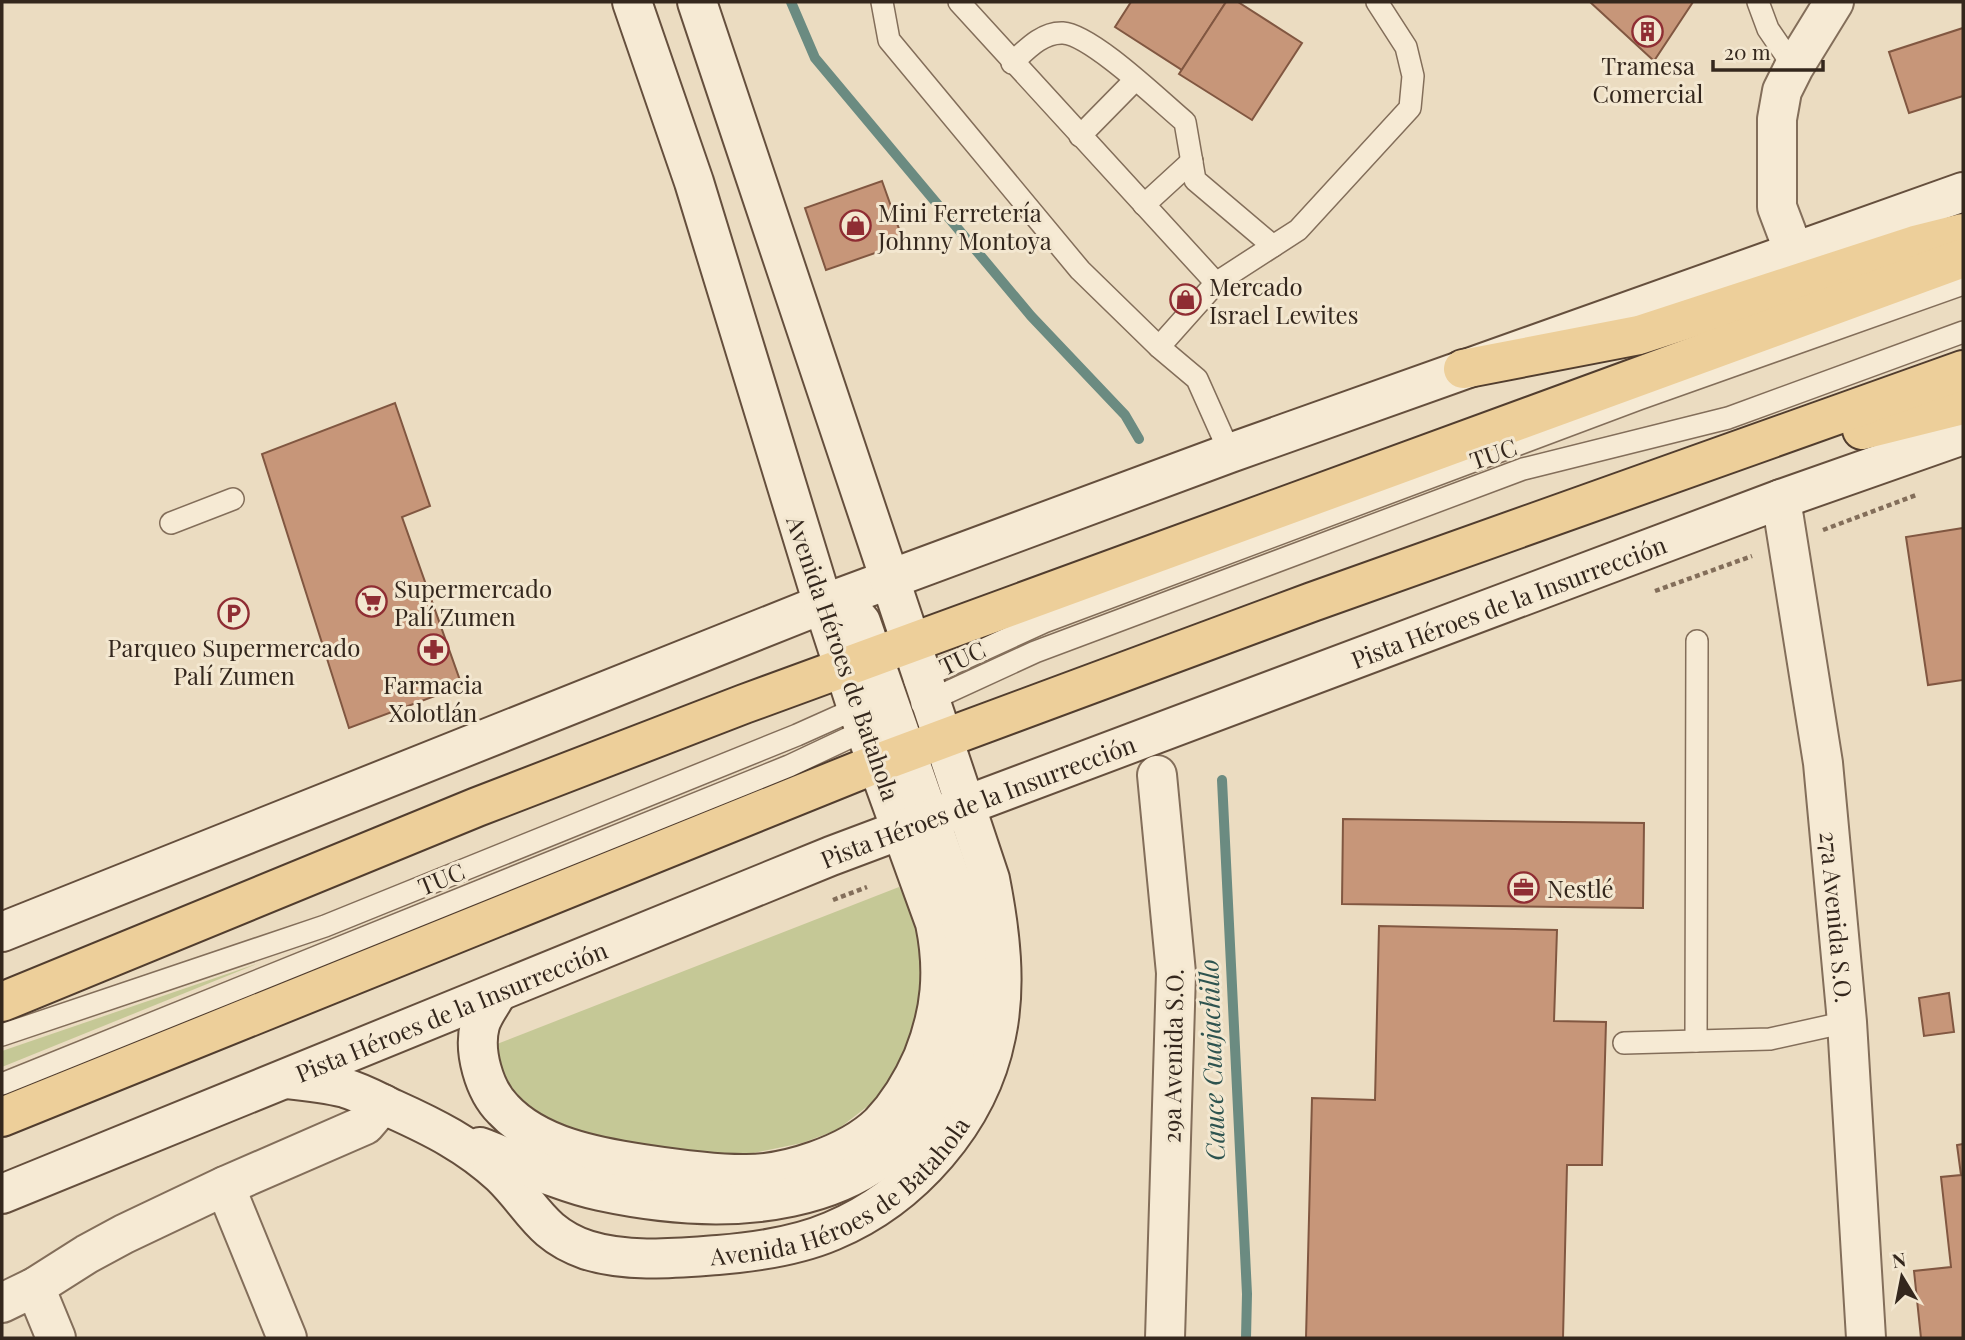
<svg xmlns="http://www.w3.org/2000/svg" width="1965" height="1340" font-family="'Playfair Display',serif">
<style>
.green{fill:#c5c896}
.lines{fill:none;stroke-linecap:round;stroke-linejoin:round}
.stream{stroke:#6b8b81;stroke-width:10}
.building{fill:#c79679;stroke:#815741;stroke-width:2}
.lane-casing{stroke:#836e5a;stroke-width:24}
.street-casing{stroke:#836e5a;stroke-width:42}
.secondary-casing{stroke:#654f3d;stroke-width:42}
.primary-casing{stroke:#513d2e;stroke-width:42}
.path{stroke:#836e5a;stroke-width:4.5;stroke-dasharray:5 3.5;stroke-linecap:butt}
.lane{stroke:#f6ead4;stroke-width:21}
.street{stroke:#f6ead4;stroke-width:38}
.secondary{stroke:#f6ead4;stroke-width:38}
.primary{stroke:#edcf9a;stroke-width:38}
.labels{text-anchor:middle;dominant-baseline:central;stroke-width:6;stroke-linejoin:round;paint-order:stroke}
.poi-label{font-size:24px;fill:#34271d;stroke:#f3e7d0;text-anchor:start}
.street-label{font-size:24px;fill:#34271d;stroke:#f3e7d0}
.water-label{font-size:26px;font-style:italic;fill:#2d534f;stroke:#f3e7d0}
</style>
<rect width="100%" height="100%" fill="#ebdcc1"/>
<g class="green">
<polygon points="899,887 915,917 922,948 922,984 914,1039 878,1098 837,1130 802,1143 744,1155 684,1153 624,1144 583,1133 530,1112 509,1088 501,1066 497,1044"/>
<polygon points="259,963 2,1067 2,1051"/>
</g>
<g class="lines">
<g class="stream">
<polyline points="791,2 815,58 1031,316 1125,415 1139,439"/>
<polyline points="1222,780 1247,1294 1246,1338"/>
</g>
</g>
<g class="building">
<polygon points="1131,2 1226,2 1182,70 1115,27"/>
<polygon points="1226,2 1238,2 1302,43 1252,120 1179,74"/>
<polygon points="1590,2 1693,2 1654,61"/>
<polygon points="1963,28 1963,96 1909,113 1889,52"/>
<polygon points="882,181 904,243 826,270 805,208"/>
<polygon points="395,403 430,506 402,517 462,686 349,728 262,454"/>
<polygon points="1963,528 1963,680 1928,685 1906,537"/>
<polygon points="1343,819 1644,823 1643,908 1342,904"/>
<polygon points="1379,926 1557,930 1554,1021 1606,1022 1602,1165 1567,1165 1563,1338 1306,1338 1312,1098 1375,1100"/>
<polygon points="1949,993 1954,1032 1924,1036 1919,998"/>
<polygon points="1963,1144 1963,1338 1921,1338 1914,1271 1951,1267 1941,1177 1961,1175 1957,1145"/>
</g>
<g class="lines">
<defs>
<g id="lane">
<polyline points="882,2 889,40 1080,270 1159,347 1197,379 1230,453"/>
<polyline points="959,2 1216,283"/>
<polyline points="1758,2 1768,29 1794,67"/>
<path d="M1012,63C1026,50 1042,32 1063,33C1092,35 1161,102 1185,122L1195,180L1273,246"/>
<polyline points="1080,136 1135,80"/>
<polyline points="1144,205 1192,161"/>
<polyline points="1159,347 1216,283 1298,230 1410,108 1413,76 1406,47 1377,2"/>
<polyline points="171,523 233,499"/>
<polyline points="915,681 1044,622 1639,399 1963,284"/>
<polyline points="922,704 1035,652 1523,469 1728,418 1963,332"/>
<polyline points="2,1035 325,926 797,735 864,705"/>
<polyline points="1696,1041 1697,641"/>
<polyline points="1624,1043 1770,1039 1847,1022"/>
<polyline points="2,1084 789,766 874,726"/>
</g>
<g id="street">
<polyline points="1794,252 1777,207 1777,119 1782,91 1794,67 1834,2"/>
<path id="s1" d="M1781,499L1823,763L1847,1022L1866,1338"/>
<polyline points="1157,775 1176,973 1165,1338"/>
<polyline points="225,1186 287,1338"/>
<polyline points="35,1287 56,1338"/>
<polyline points="2,1303 35,1287 87,1254 124,1234 225,1186 365,1125 383,1104"/>
</g>
<g id="secondary">
<polyline points="2,932 823,604 1230,453 1963,192"/>
<path d="M497,993C492,1003 483,1014 480,1025C473,1051 484,1090 503,1109C537,1146 596,1157 643,1164C676,1169 710,1174 743,1174C786,1175 849,1154 880,1124C897,1106 913,1080 923,1057C941,1012 945,971 935,923L857,708L823,604L694,182L632,2"/>
<path id="s2" d="M287,1079C307,1081 326,1083 345,1088C362,1093 378,1102 393,1109C433,1127 469,1145 501,1175C533,1206 540,1234 587,1250C628,1263 676,1258 718,1255C756,1252 797,1246 832,1231C911,1198 979,1122 996,1036C1007,985 1000,930 990,879L697,2"/>
<path d="M480,1147C520,1162 558,1182 600,1191C721,1217 875,1215 939,1089C974,1018 974,963 954,888L861,622C850,608 841,605 823,604"/>
<path id="s3" d="M2,1194L831,856L1781,499L1963,435"/>
</g>
<g id="primary">
<polyline points="1463,369 1639,335 1915,245 1963,233"/>
<polyline points="1862,430 1963,405"/>
<polyline points="2,1002 477,807 744,704 1963,258"/>
<polyline points="2,1117 878,763 1312,602 1963,370"/>
</g>
</defs>
<use href="#lane" class="lane-casing"/>
<use href="#street" class="street-casing"/>
<use href="#secondary" class="secondary-casing"/>
<use href="#primary" class="primary-casing"/>
<g class="path">
<polyline points="1823,530 1916,495"/>
<polyline points="1655,591 1752,556"/>
<polyline points="833,900 867,887"/>
</g>
<use href="#lane" class="lane"/>
<use href="#street" class="street"/>
<use href="#secondary" class="secondary"/>
<use href="#primary" class="primary"/>
</g>
<defs>
<symbol id="building-ring" viewBox="-11 -11 22 22"><circle r="9.5" fill="#f3e7d0" stroke="#8f2d33" stroke-width="1.5"/><path d="M-4-6H4V6H1V3H-1V6H-4ZM-2.5-4.3h1.7v1.8h-1.7ZM.8-4.3h1.7v1.8H.8ZM-2.5-1h1.7V.8h-1.7ZM.8-1h1.7V.8H.8Z" fill="#8f2d33"/></symbol>
<symbol id="shop-ring" viewBox="-11 -11 22 22"><circle r="9.5" fill="#f3e7d0" stroke="#8f2d33" stroke-width="1.5"/><path d="M-5-2.5h2.3a2.7 3.5 0 0 1 5.4 0H5L5.5 6h-11ZM-1.5-2.5h3a1.5 2.3 0 0 0-3 0Z" fill="#8f2d33"/></symbol>
<symbol id="supermarket-ring" viewBox="-11 -11 22 22"><circle r="9.5" fill="#f3e7d0" stroke="#8f2d33" stroke-width="1.5"/><path d="M-6-5.5h2.5l.6 2H6L4.5 2H-2.5L-4.4-4H-6ZM-1.5 3.2a1.3 1.3 0 1 0 .1 0ZM3 3.2a1.3 1.3 0 1 0 .1 0Z" fill="#8f2d33"/></symbol>
<symbol id="parking-ring" viewBox="-11 -11 22 22"><circle r="9.5" fill="#f3e7d0" stroke="#8f2d33" stroke-width="1.5"/><path d="M-3.5-5.5H1a3.5 3.5 0 0 1 0 7H-1V5.5H-3.5ZM-1-3.4V-.6H.8a1.4 1.4 0 0 0 0-2.8Z" fill="#8f2d33"/></symbol>
<symbol id="pharmacy-ring" viewBox="-11 -11 22 22"><circle r="9.5" fill="#f3e7d0" stroke="#8f2d33" stroke-width="1.5"/><path d="M-2-6h4v4h4v4h-4v4h-4v-4h-4v-4h4Z" fill="#8f2d33"/></symbol>
<symbol id="office-ring" viewBox="-11 -11 22 22"><circle r="9.5" fill="#f3e7d0" stroke="#8f2d33" stroke-width="1.5"/><path d="M-6-3h4V-5.5h4V-3h4V5H-6ZM-1-4.5V-3h2v-1.5ZM-6 0V1H6V0Z" fill="#8f2d33"/></symbol>
</defs>
<g fill-rule="evenodd">
<use href="#building-ring" x="1630" y="14" width="35" height="35"/>
<use href="#shop-ring" x="838" y="208" width="35" height="35"/>
<use href="#shop-ring" x="1168" y="282" width="35" height="35"/>
<use href="#supermarket-ring" x="354" y="584" width="35" height="35"/>
<use href="#parking-ring" x="216" y="596" width="35" height="35"/>
<use href="#pharmacy-ring" x="416" y="632" width="35" height="35"/>
<use href="#office-ring" x="1506" y="870" width="35" height="35"/>
</g>
<g class="labels">
<g class="poi-label">
<text x="1648" y="65" text-anchor="middle">Tramesa<tspan x="1648" dy="28">Comercial</tspan></text>
<text x="878" y="212">Mini Ferretería<tspan x="878" dy="28">Johnny Montoya</tspan></text>
<text x="1209" y="286">Mercado<tspan x="1209" dy="28">Israel Lewites</tspan></text>
<text x="394" y="588">Supermercado<tspan x="394" dy="28">Palí Zumen</tspan></text>
<text x="234" y="647" text-anchor="middle">Parqueo Supermercado<tspan x="234" dy="28">Palí Zumen</tspan></text>
<text x="433" y="684" text-anchor="middle">Farmacia<tspan x="433" dy="28">Xolotlán</tspan></text>
<text x="1547" y="888">Nestlé</text>
</g>
<g class="street-label">
<text transform="translate(1493 453) rotate(-19)">TUC</text>
<text stroke="none"><textPath href="#s3" startOffset="1619">Pista Héroes de la Insurrección</textPath></text>
<text transform="translate(962 657) rotate(-25)">TUC</text>
<text transform="translate(844 658) rotate(71)">Avenida Héroes de Batahola</text>
<text stroke="none"><textPath href="#s3" startOffset="1052">Pista Héroes de la Insurrección</textPath></text>
<text transform="translate(441 878) rotate(-22)">TUC</text>
<text stroke="none"><textPath href="#s1" startOffset="422">27a Avenida S.O.</textPath></text>
<text stroke="none"><textPath href="#s3" startOffset="485">Pista Héroes de la Insurrección</textPath></text>
<text transform="translate(1172 1056) rotate(-89)">29a Avenida S.O.</text>
<text stroke="none"><textPath href="#s2" startOffset="628">Avenida Héroes de Batahola</textPath></text>
</g>
<g class="water-label">
<text transform="translate(1211 1060) rotate(-92)">Cauce Cuajachillo</text>
</g>
</g>
<rect width="1965" height="1340" fill="none" stroke="#34271d" stroke-width="7"/>
<g transform="translate(1902 1277) rotate(350)" stroke="#f3e7d0" stroke-width="5" paint-order="stroke">
<path d="M0-5L12 26L0 18L-12 26Z" fill="#34271d"/>
<text y="-10" font-size="19" font-weight="bold" text-anchor="middle" fill="#34271d">N</text>
</g>
<path d="M1713 60v10h110v-10" fill="none" stroke="#34271d" stroke-width="3.5"/>
<text x="1724" y="60" font-size="21" fill="#34271d" stroke="#f3e7d0" stroke-width="5" paint-order="stroke">20 m</text>
</svg>
